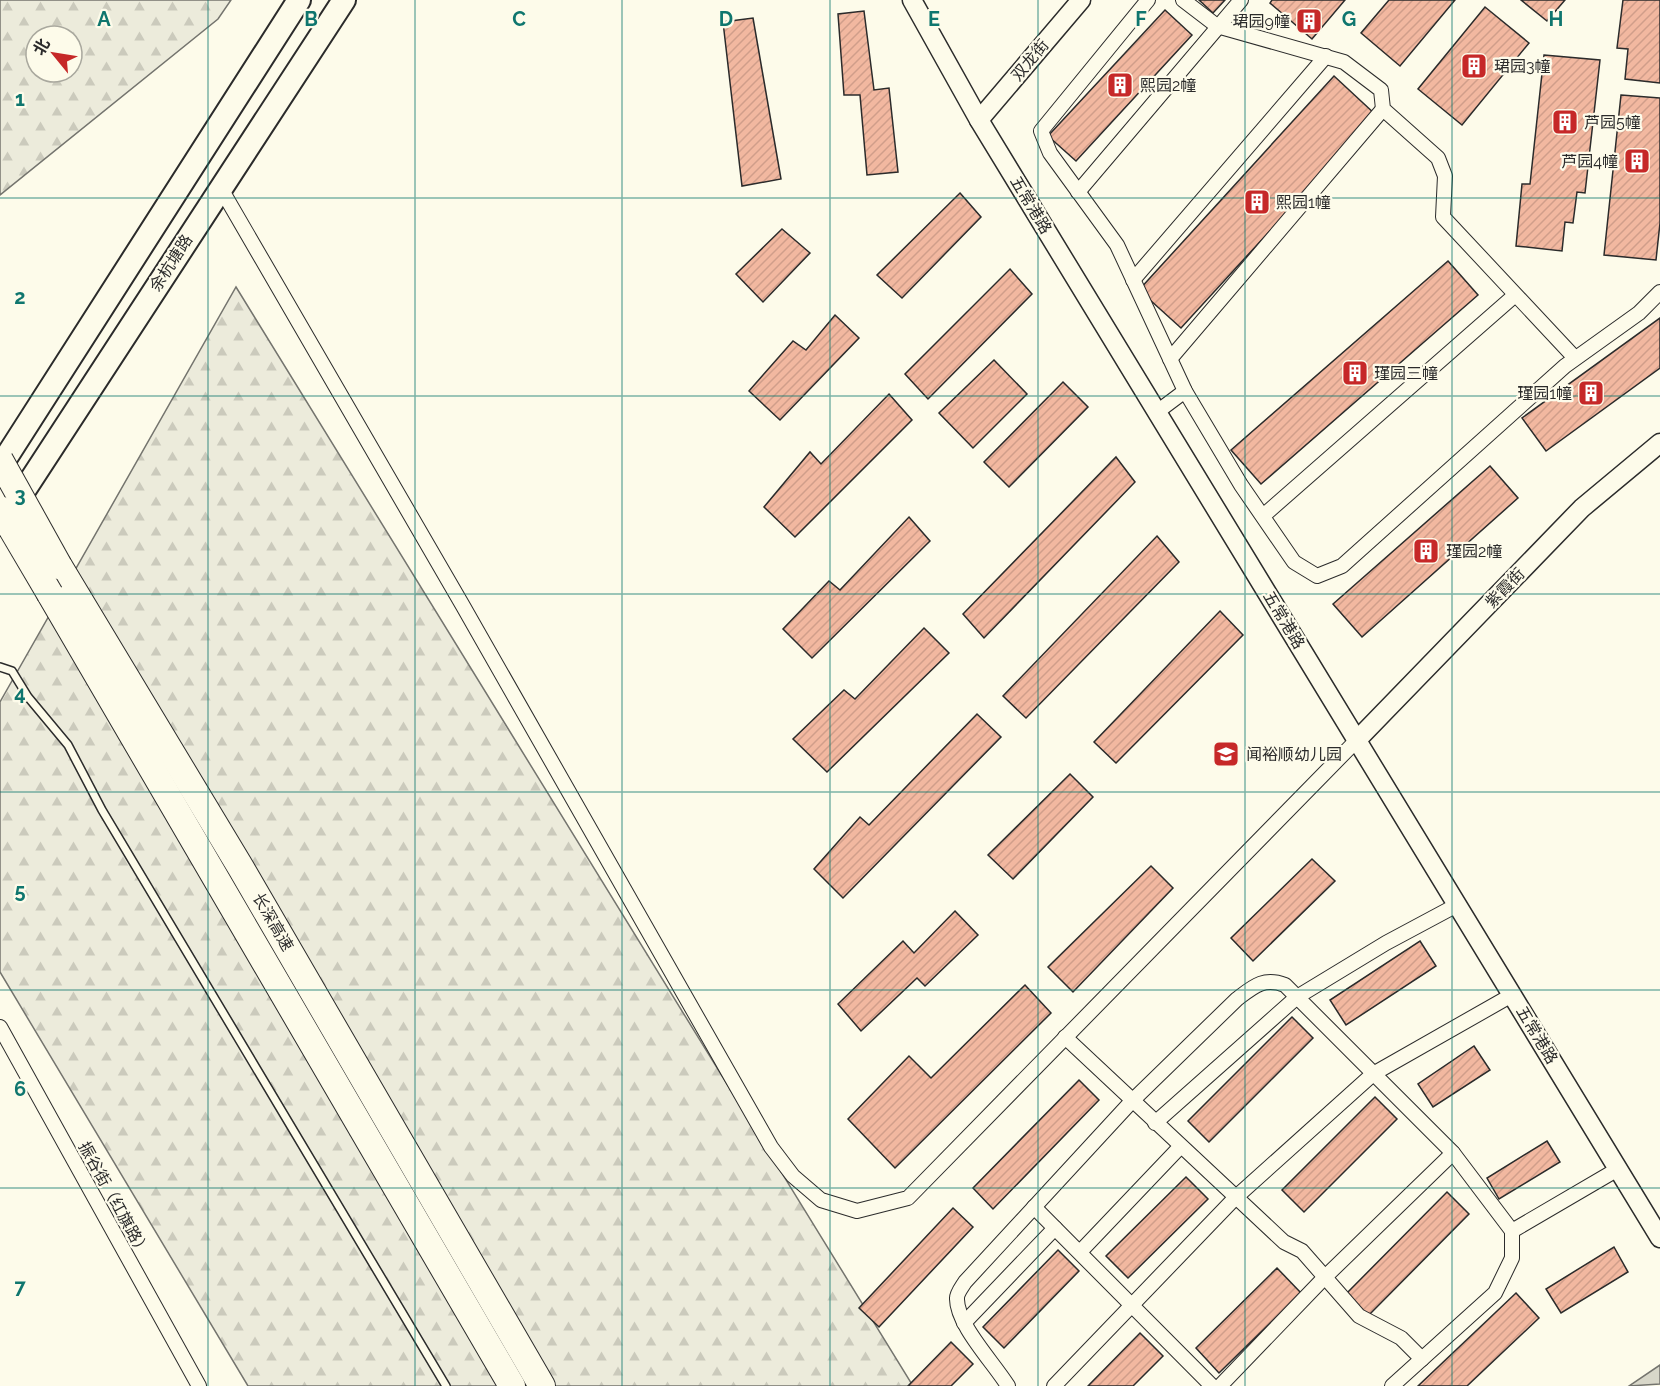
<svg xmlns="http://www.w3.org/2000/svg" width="1660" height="1386" font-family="Raleway,'Noto Sans SC',sans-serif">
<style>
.forest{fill:url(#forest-firs);stroke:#74746e;stroke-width:1.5;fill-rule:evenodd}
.water{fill:#d8d7c9;stroke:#74746e;stroke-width:1.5}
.building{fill:url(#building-hatch);stroke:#2b2b2b;stroke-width:1.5}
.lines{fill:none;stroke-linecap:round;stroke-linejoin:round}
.service-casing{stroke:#2b2b2b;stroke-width:10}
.minor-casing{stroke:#2b2b2b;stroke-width:16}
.tertiary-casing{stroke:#2b2b2b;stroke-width:21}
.primary-casing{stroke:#2b2b2b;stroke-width:26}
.motorway-casing{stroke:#2b2b2b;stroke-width:28}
.service{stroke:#fdfbea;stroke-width:7}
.minor{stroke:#fdfbea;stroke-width:14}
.tertiary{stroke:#fdfbea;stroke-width:18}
.primary{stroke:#fdfbea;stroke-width:22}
.motorway{stroke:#fdfbea;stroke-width:26}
.motorway-bridge-casing{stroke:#2b2b2b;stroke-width:28;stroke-linecap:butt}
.motorway-bridge{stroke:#fdfbea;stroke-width:26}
.grid{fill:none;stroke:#0f766e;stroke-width:1.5;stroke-opacity:0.55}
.labels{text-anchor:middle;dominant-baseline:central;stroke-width:4.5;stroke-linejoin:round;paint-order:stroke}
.poi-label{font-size:16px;fill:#2b2b2b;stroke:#fdfbea;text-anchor:start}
.street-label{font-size:16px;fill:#2b2b2b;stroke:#fdfbea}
.grid-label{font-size:20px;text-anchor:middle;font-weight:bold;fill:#0f766e;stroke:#fdfbea;stroke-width:4.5;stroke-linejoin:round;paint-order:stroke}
</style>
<defs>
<pattern id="forest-firs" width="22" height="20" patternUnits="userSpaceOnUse" patternTransform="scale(1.5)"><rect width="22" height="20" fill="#ecebdb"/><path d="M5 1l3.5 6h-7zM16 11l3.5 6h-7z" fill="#cbcabc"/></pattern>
<pattern id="building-hatch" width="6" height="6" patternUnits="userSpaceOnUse" patternTransform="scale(1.5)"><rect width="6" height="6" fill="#f2b8a0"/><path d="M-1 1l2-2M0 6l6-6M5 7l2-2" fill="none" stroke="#d09e8a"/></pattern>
</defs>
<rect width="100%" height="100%" fill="#fdfbea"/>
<g class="forest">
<path d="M0,0H231L218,19L0,195ZM36,36H72V72H36Z"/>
<polygon points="236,287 913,1386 248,1386 0,972 0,702"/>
</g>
<polygon class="water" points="1660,1365 1660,1384 1629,1386"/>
<g class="building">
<polygon points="1199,0 1225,0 1213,13"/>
<polygon points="1272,0 1345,0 1312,39 1270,3"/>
<polygon points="1389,0 1455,0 1400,66 1361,33"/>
<polygon points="1521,0 1565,0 1547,21"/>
<polygon points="1623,0 1660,0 1660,83 1625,79 1628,49 1617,48"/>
<polygon points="1485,7 1529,43 1462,125 1418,89"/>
<polygon points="1165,10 1192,35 1076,161 1048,136"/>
<polygon points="864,11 874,90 889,88 898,172 867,175 860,95 844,95 838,14"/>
<polygon points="753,18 781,179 742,186 723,22"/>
<polygon points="1544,55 1600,60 1585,193 1577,192 1573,223 1565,222 1562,251 1516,246 1522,184 1530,184"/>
<polygon points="1334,76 1376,115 1181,328 1139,290"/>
<polygon points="1621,95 1660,98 1660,223 1656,260 1604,255"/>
<polygon points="960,193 981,217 902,298 877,275"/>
<polygon points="782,229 810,253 763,302 736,274"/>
<polygon points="1448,261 1478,295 1261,484 1231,450"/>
<polygon points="1010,269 1032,294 928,399 905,374"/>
<polygon points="835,315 859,338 780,420 749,391 793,341 806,350"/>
<polygon points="1660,318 1660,368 1546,451 1522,418"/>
<polygon points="994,360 1027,394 973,448 939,413"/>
<polygon points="1063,382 1088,407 1009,487 984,462"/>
<polygon points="889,394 912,420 795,537 764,507 810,452 821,464"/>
<polygon points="1116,457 1135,482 984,638 963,614"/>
<polygon points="1490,466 1518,498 1362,637 1333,604"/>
<polygon points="909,517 930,541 812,658 783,629 829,581 840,590"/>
<polygon points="1157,536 1179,562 1026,718 1003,696"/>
<polygon points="1220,611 1243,635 1116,763 1094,742"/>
<polygon points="924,628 949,653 827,772 793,739 844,690 855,699"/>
<polygon points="977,714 1001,737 843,898 814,869 860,817 869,825"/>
<polygon points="1070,774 1093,797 1013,879 988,855"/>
<polygon points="1312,859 1335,881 1253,961 1231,938"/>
<polygon points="1151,866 1173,888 1073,992 1048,967"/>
<polygon points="955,911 978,935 925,986 917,978 861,1031 838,1004 903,941 914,953"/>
<polygon points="1420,941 1436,966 1346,1025 1330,1000"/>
<polygon points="1025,985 1051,1013 895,1168 848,1119 909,1056 931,1078"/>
<polygon points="1292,1017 1313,1038 1209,1142 1188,1121"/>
<polygon points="1474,1046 1490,1070 1433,1107 1418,1084"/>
<polygon points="1079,1080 1099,1100 993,1209 973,1188"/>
<polygon points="1375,1097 1397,1119 1304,1212 1282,1190"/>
<polygon points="1547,1141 1560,1162 1499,1199 1487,1178"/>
<polygon points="1186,1177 1208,1199 1128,1278 1106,1256"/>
<polygon points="1447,1192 1469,1214 1368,1316 1346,1294"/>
<polygon points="953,1208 973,1227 879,1327 859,1308"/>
<polygon points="1614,1247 1628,1272 1561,1313 1546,1289"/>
<polygon points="1058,1250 1079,1271 1004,1348 983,1327"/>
<polygon points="1277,1268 1301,1293 1219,1373 1196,1348"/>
<polygon points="1516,1293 1539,1318 1467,1386 1418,1386"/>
<polygon points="1140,1333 1163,1356 1133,1386 1088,1386"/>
<polygon points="951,1342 973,1364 951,1386 908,1386"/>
</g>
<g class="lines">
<defs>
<polyline id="service" points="0,667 12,671 28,697 68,745 102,810 446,1386"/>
<g id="minor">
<polyline points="1148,0 1041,131 1050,153 1117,245 1185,391 1241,485 1294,562 1317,576 1342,566 1565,366 1639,313 1660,292"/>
<polyline points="1183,0 1217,26 1344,62 1381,90 1383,109 1438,158 1445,176 1443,217 1575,358"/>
<polyline points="220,187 463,606 771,1147 793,1176 821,1200 857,1211 908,1198 1357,740"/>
<polyline points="1078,192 1241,0"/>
<polyline points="1133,280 1326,56"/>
<polyline points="1170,359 1383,109"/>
<polyline points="1157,412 1185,391"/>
<polyline points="1263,516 1514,296"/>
<polyline points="0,1027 199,1386"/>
<polyline points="1065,1037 1284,1242 1302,1251 1359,1316 1401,1338 1422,1359"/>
<polyline points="1155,1123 1297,997 1386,943 1457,905"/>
<polyline points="1034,1207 1212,1386"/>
<polyline points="1512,1231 1618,1169"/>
<polyline points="1080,1252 1180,1147"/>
<polyline points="964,1323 1055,1228"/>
<path d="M1008,1386C994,1363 956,1324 957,1298C957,1293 962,1287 965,1282L1132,1101L1237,999C1254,986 1264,977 1285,985L1453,1153L1512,1231V1258L1495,1293L1392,1386"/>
<polyline points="1054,1386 1235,1198 1373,1074 1512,995"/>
<polyline points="1220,1386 1324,1278 1453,1153"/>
</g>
<g id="tertiary">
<polyline points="912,0 979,120 1660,1238"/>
<polyline points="979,120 1081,0"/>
<polyline points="1357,740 1582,508 1660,443"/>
</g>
<g id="primary">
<polyline points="0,467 299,0"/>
<polyline points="12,509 344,0"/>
</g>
<g id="motorway">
<polyline points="59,566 241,868 542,1386"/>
<polyline points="50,594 512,1386"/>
</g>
</defs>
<use href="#service" class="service-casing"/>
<use href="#minor" class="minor-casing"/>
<use href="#tertiary" class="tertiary-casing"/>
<use href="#primary" class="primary-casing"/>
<use href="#motorway" class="motorway-casing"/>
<use href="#service" class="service"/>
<use href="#minor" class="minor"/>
<use href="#tertiary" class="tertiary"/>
<use href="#primary" class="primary"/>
<use href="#motorway" class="motorway"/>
<defs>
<g id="motorway-bridge">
<polyline points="0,460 59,566"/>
<polyline points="0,509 50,594"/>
</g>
</defs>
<use href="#motorway-bridge" class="motorway-bridge-casing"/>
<use href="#motorway-bridge" class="motorway-bridge"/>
</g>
<path class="grid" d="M208,0V1386M415,0V1386M622,0V1386M830,0V1386M1038,0V1386M1245,0V1386M1452,0V1386M0,198H1660M0,396H1660M0,594H1660M0,792H1660M0,990H1660M0,1188H1660"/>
<defs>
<symbol id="building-square" viewBox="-11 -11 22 22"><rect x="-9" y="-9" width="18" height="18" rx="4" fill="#c62828" stroke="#fdfbea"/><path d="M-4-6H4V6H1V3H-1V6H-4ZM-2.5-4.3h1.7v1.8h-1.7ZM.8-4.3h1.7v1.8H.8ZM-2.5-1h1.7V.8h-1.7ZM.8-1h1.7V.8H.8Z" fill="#fff"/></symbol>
<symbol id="school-square" viewBox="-11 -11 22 22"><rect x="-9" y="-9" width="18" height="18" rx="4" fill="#c62828" stroke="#fdfbea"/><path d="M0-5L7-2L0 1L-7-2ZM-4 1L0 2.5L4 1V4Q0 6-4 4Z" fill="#fff"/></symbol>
</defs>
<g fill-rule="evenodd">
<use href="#building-square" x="1294" y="6" width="30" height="30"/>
<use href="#building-square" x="1459" y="51" width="30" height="30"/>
<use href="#building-square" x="1105" y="70" width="30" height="30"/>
<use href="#building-square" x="1550" y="107" width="30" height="30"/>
<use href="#building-square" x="1622" y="146" width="30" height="30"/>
<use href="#building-square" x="1242" y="187" width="30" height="30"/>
<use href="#building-square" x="1340" y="358" width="30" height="30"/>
<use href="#building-square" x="1576" y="378" width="30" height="30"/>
<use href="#building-square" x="1411" y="536" width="30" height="30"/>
<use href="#school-square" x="1211" y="739" width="30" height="30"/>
</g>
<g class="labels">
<g class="poi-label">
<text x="1290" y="21" text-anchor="end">珺园9幢</text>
<text x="1494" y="66">珺园3幢</text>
<text x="1140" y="85">熙园2幢</text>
<text x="1584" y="122">芦园5幢</text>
<text x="1618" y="161" text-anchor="end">芦园4幢</text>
<text x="1276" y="202">熙园1幢</text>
<text x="1374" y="373">瑾园三幢</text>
<text x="1572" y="393" text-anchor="end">瑾园1幢</text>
<text x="1446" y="551">瑾园2幢</text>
<text x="1246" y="754">闻裕顺幼儿园</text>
</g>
<g class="street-label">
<text transform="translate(1030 60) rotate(-50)">双龙街</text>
<text transform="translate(1031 205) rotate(59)">五常港路</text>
<text transform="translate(171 263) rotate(-57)">余杭塘路</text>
<text transform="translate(1505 588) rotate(-46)">紫霞街</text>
<text transform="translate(1284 620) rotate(59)">五常港路</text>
<text transform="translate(273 922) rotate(60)">长深高速</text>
<text transform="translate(1537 1035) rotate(59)">五常港路</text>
<text transform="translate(114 1199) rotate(61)">振谷街（红旗路）</text>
</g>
</g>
<g class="grid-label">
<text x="104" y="26">A</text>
<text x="311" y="26">B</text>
<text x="519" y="26">C</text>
<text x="726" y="26">D</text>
<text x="934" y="26">E</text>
<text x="1141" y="26">F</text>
<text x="1349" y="26">G</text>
<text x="1556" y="26">H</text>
<text x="20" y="106">1</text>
<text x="20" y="304">2</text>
<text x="20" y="502">3</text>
<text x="20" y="700">4</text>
<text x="20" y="898">5</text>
<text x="20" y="1096">6</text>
<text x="20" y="1294">7</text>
</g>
<g transform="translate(54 54) rotate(300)"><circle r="28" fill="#fdfbea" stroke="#a9a89e" stroke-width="1.5"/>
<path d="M0-4.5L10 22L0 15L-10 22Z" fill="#c62828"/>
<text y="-9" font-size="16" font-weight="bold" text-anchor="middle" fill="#2b2b2b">北</text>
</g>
</svg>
